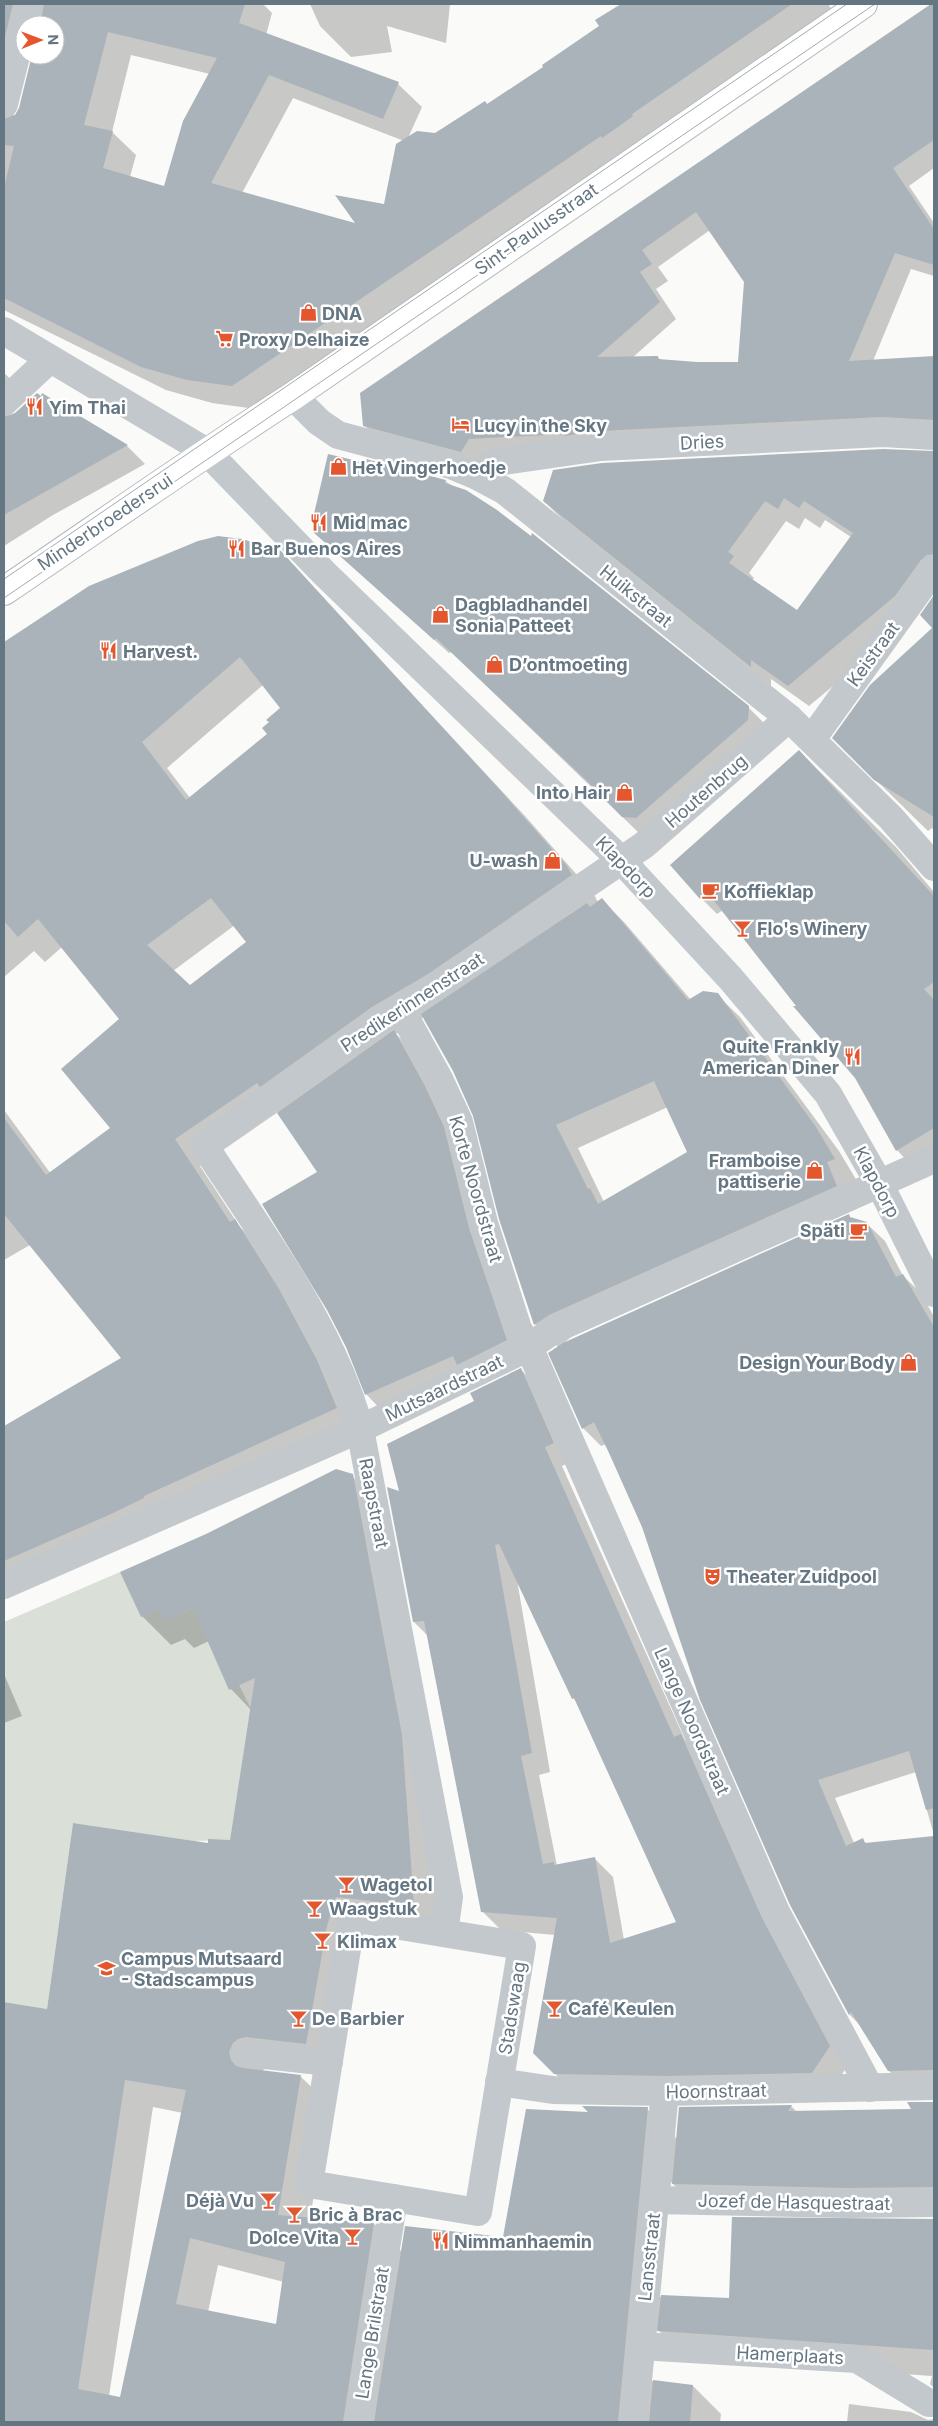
<svg xmlns="http://www.w3.org/2000/svg" width="938" height="2426" font-family="Inter,sans-serif">
<style>
.green{fill:#dadfd7}
.shadow{fill:#0003;fill-rule:evenodd}
.building{fill:#aab3b9;fill-rule:evenodd}
.lines{fill:none;stroke-linecap:round;stroke-linejoin:round}
.secondary-casing{stroke:#b3babf;stroke-width:30}
.street{stroke:#c3c8cc;stroke-width:28}
.secondary{stroke:#fff;stroke-width:28}
.tram{stroke:#a2aab0;stroke-width:1}
.labels{text-anchor:middle;dominant-baseline:central;stroke-width:5;stroke-linejoin:round;paint-order:stroke}
.street-label{font-size:18px;fill:#657683;stroke:#fff}
.poi-label{font-size:18px;font-weight:bold;fill:#657683;stroke:#fff;text-anchor:start}
</style>
<rect width="100%" height="100%" fill="#fafaf8"/>
<polygon class="green" points="120,1572 159,1610 165,1620 201,1605 229,1689 239,1685 254,1715 249,1719 230,1840 194,1841 73,1823 47,2009 4,2002 4,1622"/>
<g class="shadow">
<path d="M4,4H263L272,13L266,35L398,84L422,107L408,138L435,135L487,105L545,67L600,26L597,21L624,4H828L835,14L256,409L212,403L166,390L4,310ZM43,14L41,25H55V55H34L20,108L13,119L37,25ZM131,55L210,74L165,187L130,177L136,155L112,132ZM293,98L404,141L385,206L358,225L242,193Z"/>
<polygon points="310,4 450,4 446,43 387,26 392,52 351,57 320,26"/>
<path d="M934,4V168L909,186L934,223V276L911,269L873,361L934,357V429L478,469L381,442L364,425L362,394ZM710,230L745,282L739,364L697,363L661,360L658,357L632,358L676,319L656,289L668,281L658,267Z"/>
<polygon points="4,373 28,395 12,410 7,419 43,395 127,446 145,464 53,515 4,546"/>
<path d="M933,453L934,591L916,617L809,706L771,679V686L565,522L544,501ZM805,518L820,528L825,520L851,537L797,611L752,580L754,578L749,573L786,521L799,529Z"/>
<polygon points="445,481 532,538 748,707 763,722 762,735 651,832 638,832 451,652 449,653 314,532"/>
<path d="M280,552L525,816L593,893L598,902L602,900L624,922L691,1000L717,995L740,1017L839,1151L857,1181L849,1185L858,1208L571,1337L564,1343L851,1218L866,1223L885,1241L903,1276L921,1293L934,1317V1835L916,1772L835,1798L854,1843L862,1840L867,1844L934,1838V2089H907L889,2071L862,2027L850,2015L791,1905L644,1527L606,1444L601,1446L583,1428L558,1347L535,1324L474,1115L454,1071L424,1017L396,1034L410,1048L441,1103L522,1357L382,1411L367,1395L347,1346L319,1172L278,1112L200,1166L240,1227L260,1247L362,1434L4,1598V1428L123,1358L30,1245L4,1260V1110L51,1174L112,1128L121,1019L62,947L45,962L34,951L4,977V643L89,587ZM263,685L282,708L268,734L190,798L167,768ZM235,925L248,942L190,987L173,971ZM668,1107L689,1152L604,1202L578,1148Z"/>
<polygon points="934,598 934,830 932,828 928,831 833,738 934,628 922,615"/>
<polygon points="799,751 896,847 934,892 934,1154 913,1167 897,1150 856,1078 723,910 717,914 701,898"/>
<path d="M521,1370L540,1388L572,1461L562,1466L685,1740L699,1754L848,2065L831,2091L574,2093L535,2053L555,1935L501,1930L482,1911L428,1636L414,1622L401,1493L476,1401ZM517,1580L573,1698L578,1703L677,1923L624,1940L613,1877L595,1859L557,1866L539,1775L550,1772Z"/>
<path d="M352,1476L381,1504L441,1933L364,1924L334,2072L267,2067L261,2072L300,2076L329,2104L310,2219L374,2224L402,2252L504,2239L591,2113L647,2109L677,2139L680,2109L791,2106L797,2112L913,2110L909,2103L934,2102V2215L701,2212L671,2182L660,2297L730,2299L733,2219L934,2220V2388L930,2384L932,2376L687,2359L657,2329L652,2381L693,2386L721,2414L720,2422H4V2003L48,2010L209,1844L231,1842L251,1710L231,1689L209,1641L194,1648L185,1639L171,1645L142,1616ZM153,2107L183,2113L121,2399L109,2396ZM218,2265L284,2282L277,2326L208,2312Z"/>
<polygon points="4,1674 22,1716 4,1723"/>
<polygon points="849,2404 911,2412 928,2420 934,2419 934,2422 847,2422"/>
</g>
<g class="building">
<polygon points="4,4 13,4 4,41"/>
<path d="M44,4H245L239,23L399,82L383,119L269,75L211,183L355,223L335,195L384,204L396,144L417,131L435,133L485,101L487,104L543,67L542,65L599,26L595,20L621,4H792L632,114L633,116L618,127L602,138L601,136L232,386L187,380L141,367L4,298V188L14,146L4,145V119L15,115L19,108L32,55H55V25H40ZM108,32L217,58L183,121L164,186L103,168L113,131L84,125Z"/>
<path d="M931,4H934V140L893,168L934,229V265L895,253L849,361L934,356V420L882,417L600,431L564,436L565,434L469,439L461,452L363,426L360,393ZM696,212L744,282L738,362H697L658,359V356L597,357L660,302L640,272L652,264L642,250Z"/>
<polygon points="37,393 41,396 42,393 128,445 4,515 4,417 15,413"/>
<path d="M883,449L934,451V554L927,555L921,560L895,596L788,686L751,660V667L543,501L553,470L602,463ZM784,498L799,508L804,501L853,533L797,610L729,563L734,556L728,552L765,501L778,509Z"/>
<polygon points="328,454 366,463 366,459 446,480 445,483 466,490 497,510 531,536 532,533 749,706 748,720 636,818 622,817 586,780 436,638 434,640 313,532 313,518"/>
<path d="M218,536L242,539L281,551L499,789L567,866L572,875L428,974L372,1007L260,1087L257,1083L175,1139L230,1222L235,1219L279,1289L317,1360L337,1408L144,1496V1498L111,1514L4,1561V1426L121,1358L4,1214V1118L46,1175L110,1128L61,1069L119,1019L38,919L18,937L4,921V642L89,586L198,541ZM240,657L280,708L266,720L269,722L262,728L267,734L186,800L142,742ZM211,898L246,942L190,985L147,945Z"/>
<polygon points="934,595 934,817 874,780 832,738 870,685 932,628 920,615"/>
<polygon points="799,750 934,896 934,982 924,989 934,1000 934,1128 896,1151 855,1078 793,1006 796,1006 708,893 700,899 670,865"/>
<path d="M602,898L688,1000L703,991L718,993L816,1127L835,1159L827,1162L837,1186L549,1315L534,1325L499,1219L473,1116L453,1071L421,1014L587,903L590,907ZM654,1081L687,1152L598,1204L590,1188L588,1189L556,1125Z"/>
<polygon points="394,1030 425,1086 444,1127 469,1228 507,1340 457,1365 453,1356 365,1395 346,1347 327,1310 262,1204 317,1172 277,1113"/>
<polygon points="849,1214 850,1217 867,1222 896,1277 903,1274 934,1327 934,1808 926,1810 909,1751 818,1780 846,1846 863,1838 865,1843 934,1836 934,2070 888,2071 851,2012 849,2015 790,1905 700,1700 642,1527 609,1453 594,1422 582,1429 548,1353 563,1343"/>
<path d="M521,1368L554,1443L545,1447L674,1737L681,1734L762,1918L830,2046L812,2073L665,2076L554,2074L533,2053L557,1918L481,1912L424,1621L413,1622L387,1487L399,1491L387,1444L474,1401L470,1393ZM499,1544L572,1699L574,1698L676,1922L610,1943L595,1857L554,1865V1862L543,1864L521,1756L532,1753L495,1545Z"/>
<path d="M336,1469L353,1474L402,1735L414,1906L336,1897L327,1926L306,2044L246,2037L238,2039L233,2043L229,2052L231,2060L236,2066L243,2068L301,2075L278,2215L374,2223L343,2422H4V2002L47,2009L73,1823L208,1843V1839L230,1840L255,1678L229,1690L193,1608L164,1621L159,1610L141,1617L120,1572L206,1534ZM125,2080L186,2090L120,2397L78,2389ZM190,2238L285,2262L276,2324L176,2304Z"/>
<polygon points="907,2102 934,2102 934,2187 847,2188 672,2184 679,2107 792,2105 788,2111 911,2109"/>
<polygon points="582,2106 648,2107 618,2422 374,2422 405,2226 503,2237 526,2109 588,2112"/>
<polygon points="732,2217 934,2219 934,2350 657,2331 661,2295 729,2298"/>
<polygon points="653,2380 693,2385 690,2422 649,2422"/>
</g>
<g class="lines">
<defs>
<path id="secondary" d="M4,591C100,526 195,459 293,396L863,4"/>
</defs>
<use href="#secondary" class="secondary-casing"/>
<g class="street">
<polyline points="4,104 29,4"/>
<polyline points="4,331 207,452 325,574 621,860 731,979 828,1094 880,1185 934,1293"/>
<polyline points="293,396 319,422 338,435 451,465 475,475 505,491 789,718 891,818 934,867"/>
<polyline points="4,402 50,359"/>
<polyline points="475,475 496,462 601,447 883,433 934,436"/>
<polyline points="812,739 934,569"/>
<polyline points="400,1008 439,1079 459,1122 484,1223 518,1329 529,1347 776,1912 870,2088"/>
<polyline points="4,1585 360,1429 529,1347 555,1329 934,1159"/>
<polygon points="352,1918 522,1946 478,2212 309,2184"/>
<path d="M444,1933L449,1897L360,1429C331,1324 262,1235 204,1145L381,1020L436,987L644,845L789,718"/>
<polyline points="245,2053 329,2062"/>
<polyline points="499,2082 553,2090 665,2092 934,2086"/>
<polyline points="654,2200 847,2204 934,2203"/>
<polyline points="640,2346 857,2359 929,2403 934,2403"/>
<polyline points="358,2422 394,2198"/>
<polyline points="633,2422 665,2092"/>
</g>
<use href="#secondary" class="secondary"/>
<g class="tram">
<polyline points="4,579 847,4"/>
<polyline points="4,598 875,4"/>
</g>
</g>
<defs>
<symbol id="shop-bare" viewBox="-9 -9 18 18"><path d="M-5-2.5h2.3a2.7 3.5 0 0 1 5.4 0H5L5.5 6h-11ZM-1.5-2.5h3a1.5 2.3 0 0 0-3 0Z" fill="#e4572e" stroke="#fff" stroke-width="2.5" paint-order="stroke"/></symbol>
<symbol id="supermarket-bare" viewBox="-9 -9 18 18"><path d="M-6-5.5h2.5l.6 2H6L4.5 2H-2.5L-4.4-4H-6ZM-1.5 3.2a1.3 1.3 0 1 0 .1 0ZM3 3.2a1.3 1.3 0 1 0 .1 0Z" fill="#e4572e" stroke="#fff" stroke-width="2.5" paint-order="stroke"/></symbol>
<symbol id="restaurant-bare" viewBox="-9 -9 18 18"><path d="M-5-6h1v4h1v-4h1v4h1v-4h1v5L-1.5 .5V6h-2V.5L-5-1ZM5-6V6H3V1.5H1.5Q1.5-4 5-6Z" fill="#e4572e" stroke="#fff" stroke-width="2.5" paint-order="stroke"/></symbol>
<symbol id="hotel-bare" viewBox="-9 -9 18 18"><path d="M-6-4.5h1.5V1H6V5H4.5V3h-9V5H-6ZM-4 0a1.8 1.8 0 1 1 3.6 0ZM.5 0V-2.5h3Q6-2.5 6 0Z" fill="#e4572e" stroke="#fff" stroke-width="2.5" paint-order="stroke"/></symbol>
<symbol id="cafe-bare" viewBox="-9 -9 18 18"><path d="M-5.5-4.5H6V0H3Q3 3.5 0 3.5H-2.5Q-5.5 3.5-5.5 0ZM3-3.2v2h1.7v-2ZM-6 4.5H4V6H-6Z" fill="#e4572e" stroke="#fff" stroke-width="2.5" paint-order="stroke"/></symbol>
<symbol id="bar-bare" viewBox="-9 -9 18 18"><path d="M-6-5H6L.8 .8V4.5H3.5V6h-7V4.5H-.8V.8Z" fill="#e4572e" stroke="#fff" stroke-width="2.5" paint-order="stroke"/></symbol>
<symbol id="theatre-bare" viewBox="-9 -9 18 18"><path d="M-5-5.5Q0-4 5-5.5V0Q5 5 0 6Q-5 5-5 0ZM-3.3-2.5H-1v1.5H-3.3ZM1-2.5H3.3v1.5H1ZM-2.8 1Q0 5.5 2.8 1Z" fill="#e4572e" stroke="#fff" stroke-width="2.5" paint-order="stroke"/></symbol>
<symbol id="university-bare" viewBox="-9 -9 18 18"><path d="M0-5L7-2L0 1L-7-2ZM-4 1L0 2.5L4 1V4Q0 6-4 4Z" fill="#e4572e" stroke="#fff" stroke-width="2.5" paint-order="stroke"/></symbol>
</defs>
<g fill-rule="evenodd">
<use href="#shop-bare" x="296" y="300" width="25" height="25"/>
<use href="#supermarket-bare" x="212" y="326" width="25" height="25"/>
<use href="#restaurant-bare" x="22" y="394" width="25" height="25"/>
<use href="#hotel-bare" x="448" y="412" width="25" height="25"/>
<use href="#shop-bare" x="326" y="454" width="25" height="25"/>
<use href="#restaurant-bare" x="306" y="510" width="25" height="25"/>
<use href="#restaurant-bare" x="224" y="536" width="25" height="25"/>
<use href="#shop-bare" x="428" y="602" width="25" height="25"/>
<use href="#restaurant-bare" x="96" y="638" width="25" height="25"/>
<use href="#shop-bare" x="482" y="652" width="25" height="25"/>
<use href="#shop-bare" x="612" y="780" width="25" height="25"/>
<use href="#shop-bare" x="540" y="848" width="25" height="25"/>
<use href="#cafe-bare" x="698" y="878" width="25" height="25"/>
<use href="#bar-bare" x="730" y="916" width="25" height="25"/>
<use href="#restaurant-bare" x="840" y="1044" width="25" height="25"/>
<use href="#shop-bare" x="802" y="1158" width="25" height="25"/>
<use href="#cafe-bare" x="846" y="1218" width="25" height="25"/>
<use href="#shop-bare" x="896" y="1350" width="25" height="25"/>
<use href="#theatre-bare" x="700" y="1564" width="25" height="25"/>
<use href="#bar-bare" x="334" y="1872" width="25" height="25"/>
<use href="#bar-bare" x="302" y="1896" width="25" height="25"/>
<use href="#bar-bare" x="310" y="1928" width="25" height="25"/>
<use href="#university-bare" x="94" y="1956" width="25" height="25"/>
<use href="#bar-bare" x="542" y="1996" width="25" height="25"/>
<use href="#bar-bare" x="286" y="2006" width="25" height="25"/>
<use href="#bar-bare" x="256" y="2188" width="25" height="25"/>
<use href="#bar-bare" x="282" y="2202" width="25" height="25"/>
<use href="#bar-bare" x="340" y="2224" width="25" height="25"/>
<use href="#restaurant-bare" x="428" y="2228" width="25" height="25"/>
</g>
<g class="labels">
<g class="street-label">
<text transform="translate(536 229) rotate(-35)">Sint-Paulusstraat</text>
<text transform="translate(702 442) rotate(-3)">Dries</text>
<text transform="translate(105 522) rotate(-34)">Minderbroedersrui</text>
<text transform="translate(636 596) rotate(39)">Huikstraat</text>
<text transform="translate(873 654) rotate(-54)">Keistraat</text>
<text transform="translate(706 791) rotate(-41)">Houtenbrug</text>
<text transform="translate(626 867) rotate(46)">Klapdorp</text>
<text transform="translate(412 1002) rotate(-33)">Predikerinnenstraat</text>
<text transform="translate(877 1182) rotate(62)">Klapdorp</text>
<text transform="translate(476 1189) rotate(74)">Korte Noordstraat</text>
<text transform="translate(444 1388) rotate(-26)">Mutsaardstraat</text>
<text transform="translate(374 1503) rotate(79)">Raapstraat</text>
<text transform="translate(692 1721) rotate(66)">Lange Noordstraat</text>
<text transform="translate(512 2008) rotate(-81)">Stadswaag</text>
<text transform="translate(716 2091) rotate(-1)">Hoornstraat</text>
<text transform="translate(794 2202) rotate(1)">Jozef de Hasquestraat</text>
<text transform="translate(649 2257) rotate(-84)">Lansstraat</text>
<text transform="translate(372 2333) rotate(-81)">Lange Brilstraat</text>
<text transform="translate(790 2355) rotate(3)">Hamerplaats</text>
</g>
<g class="poi-label">
<text x="322" y="313">DNA</text>
<text x="239" y="339">Proxy Delhaize</text>
<text x="49" y="407">Yim Thai</text>
<text x="474" y="425">Lucy in the Sky</text>
<text x="352" y="467">Het Vingerhoedje</text>
<text x="333" y="522">Mid mac</text>
<text x="251" y="548">Bar Buenos Aires</text>
<text x="455" y="604">Dagbladhandel<tspan x="455" dy="21">Sonia Patteet</tspan></text>
<text x="123" y="651">Harvest.</text>
<text x="509" y="664">D’ontmoeting</text>
<text x="610" y="792" text-anchor="end">Into Hair</text>
<text x="538" y="860" text-anchor="end">U-wash</text>
<text x="724" y="891">Koffieklap</text>
<text x="757" y="928">Flo's Winery</text>
<text x="839" y="1046" text-anchor="end">Quite Frankly<tspan x="839" dy="21">American Diner</tspan></text>
<text x="801" y="1160" text-anchor="end">Framboise<tspan x="801" dy="21">pattiserie</tspan></text>
<text x="845" y="1230" text-anchor="end">Späti</text>
<text x="895" y="1362" text-anchor="end">Design Your Body</text>
<text x="726" y="1576">Theater Zuidpool</text>
<text x="360" y="1884">Wagetol</text>
<text x="329" y="1908">Waagstuk</text>
<text x="337" y="1941">Klimax</text>
<text x="121" y="1958">Campus Mutsaard<tspan x="121" dy="21">- Stadscampus</tspan></text>
<text x="568" y="2008">Café Keulen</text>
<text x="312" y="2018">De Barbier</text>
<text x="254" y="2200" text-anchor="end">Déjà Vu</text>
<text x="309" y="2214">Bric à Brac</text>
<text x="339" y="2237" text-anchor="end">Dolce Vita</text>
<text x="454" y="2241">Nimmanhaemin</text>
</g>
</g>
<rect width="938" height="2426" fill="none" stroke="#657683" stroke-width="10"/>
<g transform="translate(40 40) rotate(89)"><circle r="24" fill="#ffffff" stroke="#c1c8cd"/>
<path d="M0-4L9 19L0 12L-9 19Z" fill="#e4572e"/>
<text y="-8" font-size="14" font-weight="bold" text-anchor="middle" fill="#657683">N</text>
</g>
</svg>
